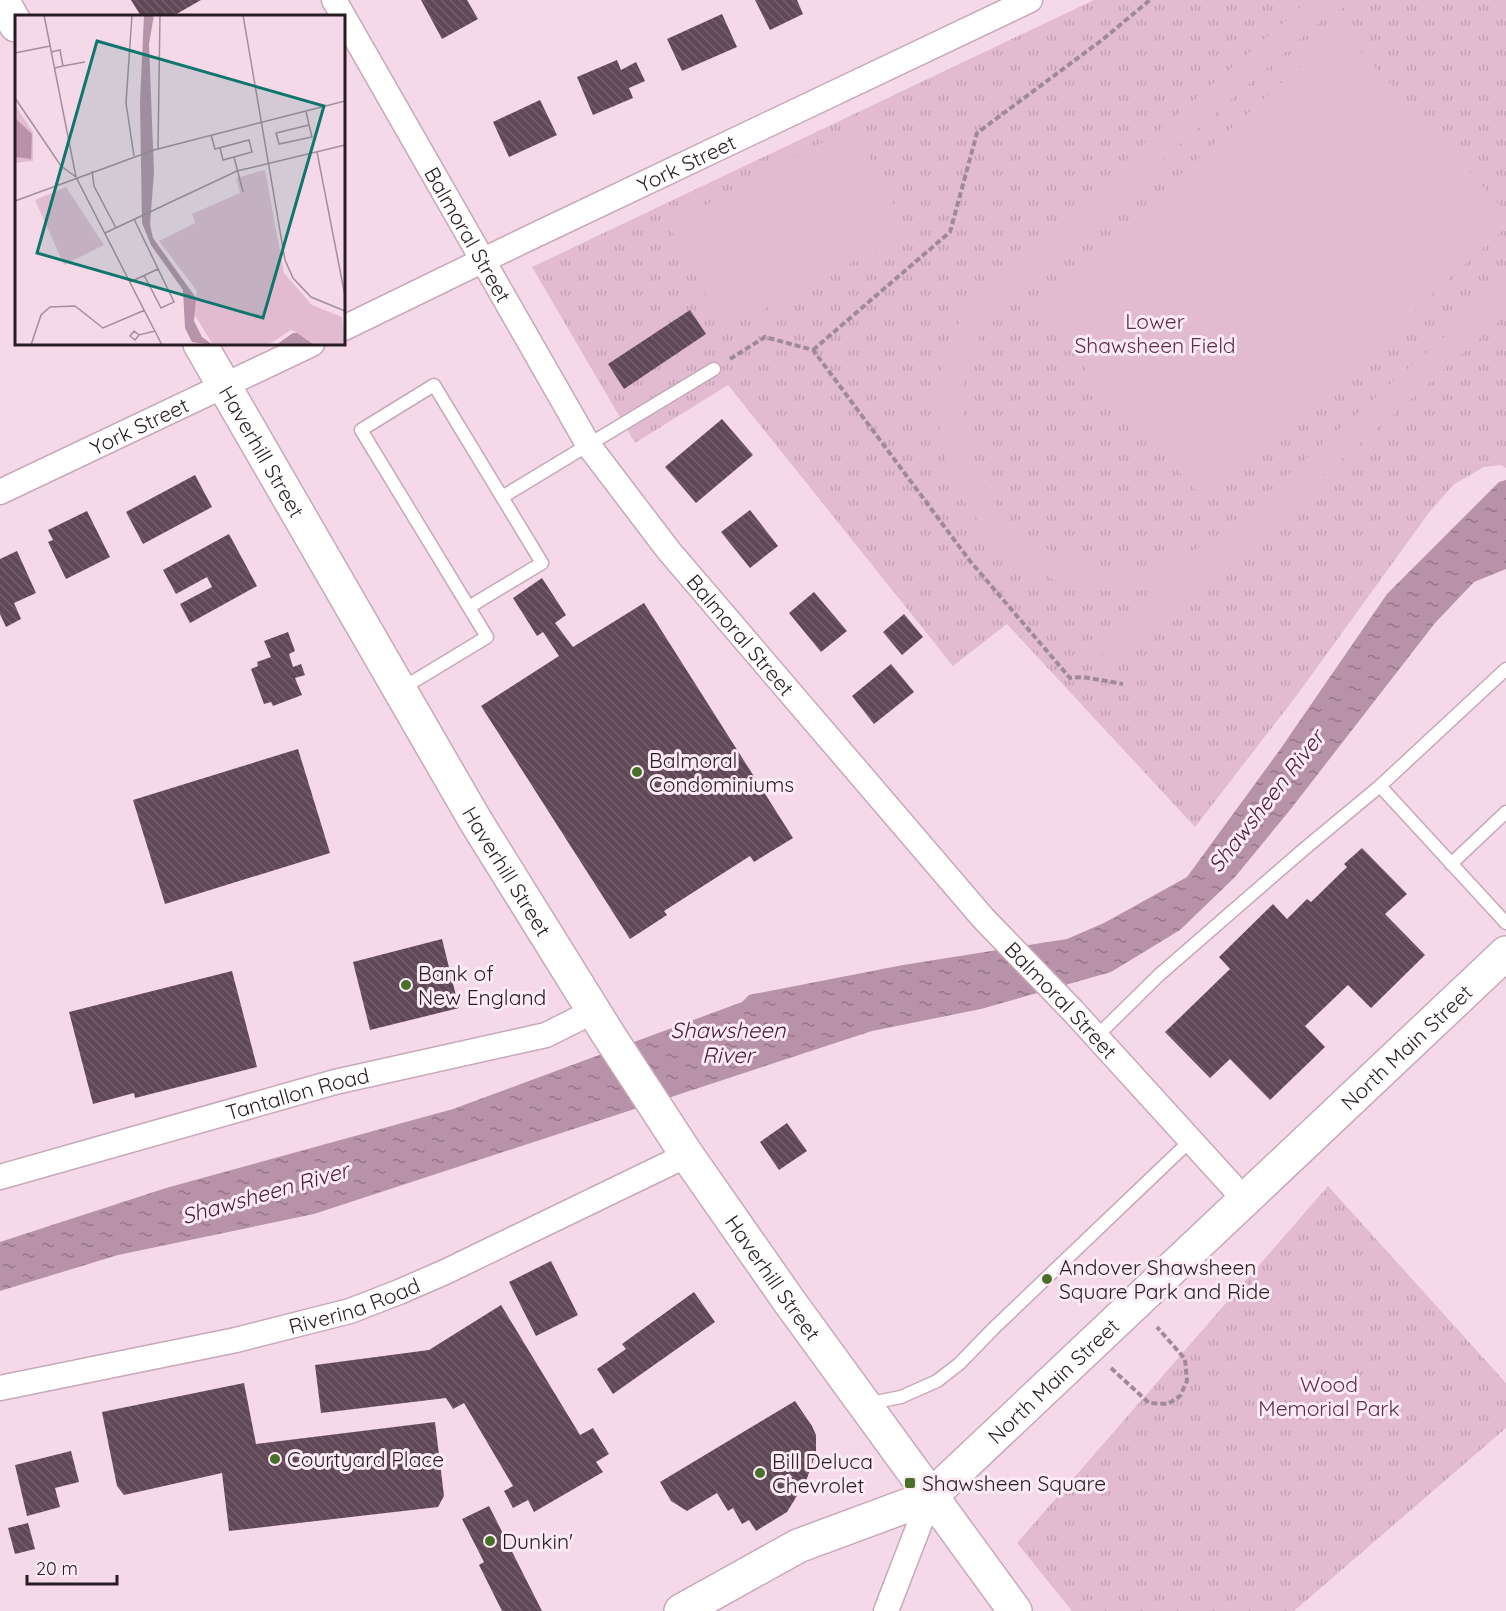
<svg xmlns="http://www.w3.org/2000/svg" width="1506" height="1611" font-family="Quicksand,sans-serif">
<style>
.grass{fill:url(#grass-tufts)}
.garden{fill:#e3bbd1}
.water{fill:url(#water-ripples)}
.building{fill:url(#building-back-hatch)}
.lines{fill:none;stroke-linecap:round;stroke-linejoin:round}
.service-casing{stroke:#c6a9b9;stroke-width:15}
.minor-casing{stroke:#c6a9b9;stroke-width:27}
.secondary-casing{stroke:#c6a9b9;stroke-width:36}
.primary-casing{stroke:#c6a9b9;stroke-width:36}
.path{stroke:#a08a96;stroke-width:4;stroke-dasharray:6 3;stroke-linecap:butt}
.service{stroke:#fff;stroke-width:12}
.minor{stroke:#fff;stroke-width:24}
.secondary{stroke:#fff;stroke-width:33}
.primary{stroke:#fff;stroke-width:33}
.poi-dot{fill:#49702a;stroke:#fceaf4;stroke-width:2}
.labels{text-anchor:middle;dominant-baseline:central;stroke-width:6;stroke-linejoin:round;paint-order:stroke}
.street-label{font-size:21px;fill:#281d23;stroke:#fceaf4}
.park-label{font-size:21px;fill:#5e2c4c;stroke:#fceaf4}
.poi-label{font-size:21px;fill:#281d23;stroke:#fceaf4;text-anchor:start}
.water-label{font-size:22px;font-style:italic;fill:#4a1a3a;stroke:#fceaf4}
.inset-road{fill:none;stroke:#a48e9a;stroke-width:1.5}
.view{fill:#0f766e;fill-opacity:0.15;stroke:#0f766e;stroke-width:3}
.inset-edge{fill:none;stroke:#281d23;stroke-width:3}
</style>
<defs>
<pattern id="grass-tufts" width="24" height="20" patternUnits="userSpaceOnUse" patternTransform="scale(1.5)"><rect width="24" height="20" fill="#e3bbd1"/><path d="M3 7l-1-3M5 7V3M7 7l1-3M15 17l-1-3M17 17v-4M19 17l1-3" fill="none" stroke="#c3a0b3"/></pattern>
<pattern id="water-ripples" width="26" height="14" patternUnits="userSpaceOnUse" patternTransform="scale(1.5)"><rect width="26" height="14" fill="#b892a8"/><path d="M2 4q2-2 4 0t4 0M15 11q2-2 4 0t4 0" fill="none" stroke="#967788"/></pattern>
<pattern id="building-back-hatch" width="6" height="6" patternUnits="userSpaceOnUse" patternTransform="scale(1.5)"><rect width="6" height="6" fill="#604856"/><path d="M-1 5l2 2M0 0l6 6M5-1l2 2" fill="none" stroke="#735f6b"/></pattern>
</defs>
<rect width="100%" height="100%" fill="#f6d9e9"/>
<g class="grass">
<polygon points="1094,0 1506,0 1506,468 1501,465 1484,467 1453,485 1428,514 1297,695 1195,827 1007,624 953,666 728,385 635,443 532,267"/>
<polygon points="1328,1186 1506,1383 1506,1428 1294,1611 1072,1611 1017,1543"/>
</g>
<g class="garden">
<path d="M1309,0H1356L1322,20L1014,290C1001,305 989,319 979,337C965,366 960,399 964,430C978,525 1069,585 1162,563C1184,557 1203,546 1222,533L1506,282V315L1110,664L1094,645L1157,589C1121,592 1084,593 1050,578C975,544 930,465 940,385C941,376 942,366 944,357C954,326 971,300 993,276Z"/>
<polygon points="1341,29 1506,212 1506,227 1205,500 1032,309"/>
<polygon points="852,126 908,232 725,330 669,225"/>
</g>
<polygon class="water" points="1506,480 1506,569 1474,582 1435,623 1290,810 1235,877 1180,930 1111,972 981,1009 872,1031 314,1214 118,1255 0,1291 0,1242 166,1188 453,1109 742,1002 749,995 903,965 1067,939 1104,923 1187,877 1279,751 1387,594 1499,482"/>
<g class="building">
<polygon points="131,0 201,0 173,16 141,16"/>
<polygon points="421,0 467,0 478,19 442,39"/>
<polygon points="755,0 797,0 803,14 770,30"/>
<polygon points="722,14 737,47 682,71 667,39"/>
<polygon points="617,60 621,70 636,62 645,81 629,88 633,98 593,115 577,77"/>
<polygon points="540,100 557,135 509,157 493,122"/>
<polygon points="690,310 706,334 624,389 608,364"/>
<polygon points="722,419 753,455 696,503 665,467"/>
<polygon points="195,475 212,507 143,544 126,512"/>
<polygon points="750,510 778,546 750,568 721,532"/>
<polygon points="87,511 110,557 66,579 48,542 53,540 48,530"/>
<polygon points="229,534 257,586 190,623 180,604 212,587 207,577 176,594 163,570"/>
<polygon points="17,551 36,593 14,603 21,619 6,627 0,614 0,559"/>
<polygon points="542,578 566,615 555,623 573,647 644,603 793,838 754,862 750,856 664,911 667,915 630,939 481,706 559,656 543,632 537,636 513,598"/>
<polygon points="814,592 847,631 821,652 789,613"/>
<polygon points="904,614 923,637 902,655 883,632"/>
<polygon points="288,632 295,651 289,654 293,667 301,664 305,675 295,678 302,695 273,706 271,702 264,704 251,669 258,666 257,662 271,657 264,641"/>
<polygon points="891,664 914,692 874,724 852,696"/>
<polygon points="298,749 330,853 165,904 133,800"/>
<polygon points="1362,848 1407,894 1385,914 1425,955 1371,1008 1348,985 1305,1026 1325,1047 1270,1100 1230,1059 1210,1078 1165,1032 1230,969 1219,957 1273,904 1287,919 1307,899 1311,902 1347,867 1344,864"/>
<polygon points="442,939 459,1008 370,1030 353,962"/>
<polygon points="232,971 257,1067 135,1098 134,1093 93,1104 69,1012"/>
<polygon points="787,1123 807,1151 779,1170 760,1142"/>
<polygon points="551,1261 578,1315 536,1336 509,1282"/>
<polygon points="694,1292 715,1322 613,1394 597,1369 626,1349 622,1344"/>
<polygon points="501,1305 580,1435 593,1428 609,1454 596,1462 603,1472 534,1512 528,1500 513,1508 504,1491 513,1486 464,1403 453,1409 446,1398 321,1413 315,1365 429,1350"/>
<polygon points="244,1383 256,1444 435,1422 444,1496 438,1507 229,1531 222,1473 124,1495 117,1486 102,1412"/>
<polygon points="795,1401 812,1426 816,1435 816,1453 806,1481 787,1512 756,1531 749,1520 742,1524 733,1508 728,1511 717,1493 687,1511 671,1501 660,1482"/>
<polygon points="71,1451 79,1482 55,1488 60,1507 27,1516 15,1465"/>
<polygon points="489,1506 542,1611 502,1611 479,1565 484,1562 462,1519"/>
<polygon points="28,1523 35,1549 15,1554 8,1528"/>
</g>
<g class="lines">
<defs>
<g id="service">
<polyline points="502,497 714,369"/>
<polyline points="401,689 487,637 361,430 434,385 542,563 469,607"/>
<polyline points="1380,786 1506,923"/>
<polyline points="1451,864 1506,812"/>
<polyline points="1096,1037 1159,975 1303,850 1380,786 1506,669"/>
<polyline points="866,1404 901,1397 937,1381 959,1364 994,1328 1191,1140"/>
</g>
<g id="minor">
<path id="s1" d="M334,0L589,446L669,551L983,918L1073,1011L1245,1200"/>
<path id="s2" d="M344,328L527,239L1030,0"/>
<path id="s3" d="M0,492L312,344"/>
<path id="s4" d="M0,1177L335,1082L546,1035L594,1011"/>
<path id="s5" d="M0,1388L236,1340L350,1311L399,1292L445,1272L687,1155"/>
<polyline points="886,1611 930,1497"/>
</g>
<g id="secondary">
<polyline points="2,0 16,25"/>
<path id="s6" d="M200,344L475,820L608,1034L687,1155L789,1301L1015,1611"/>
</g>
<g id="primary">
<path id="s7" d="M681,1611L798,1546L930,1497L1506,953"/>
</g>
</defs>
<use href="#service" class="service-casing"/>
<use href="#minor" class="minor-casing"/>
<use href="#secondary" class="secondary-casing"/>
<use href="#primary" class="primary-casing"/>
<g class="path">
<polyline points="813,350 950,232 977,133 1102,40 1150,0"/>
<polyline points="730,359 765,337 813,350 970,561 1070,678 1083,677 1123,684"/>
<polyline points="1111,1368 1149,1403 1168,1404 1180,1396 1187,1381 1185,1359 1157,1327"/>
</g>
<use href="#service" class="service"/>
<use href="#minor" class="minor"/>
<use href="#secondary" class="secondary"/>
<use href="#primary" class="primary"/>
</g>
<g class="poi-dot">
<circle cx="637" cy="772" r="6"/>
<circle cx="406" cy="985" r="6"/>
<circle cx="1047" cy="1279" r="6"/>
<circle cx="275" cy="1459" r="6"/>
<circle cx="760" cy="1473" r="6"/>
<rect x="904" y="1477" width="12" height="12" rx="3"/>
<circle cx="490" cy="1541" r="6"/>
</g>
<g class="labels">
<g class="street-label">
<text stroke="none"><textPath href="#s2" startOffset="380">York Street</textPath></text>
<text stroke="none"><textPath href="#s1" startOffset="270">Balmoral Street</textPath></text>
<text stroke="none"><textPath href="#s3" startOffset="154">York Street</textPath></text>
<text stroke="none"><textPath href="#s6" startOffset="124">Haverhill Street</textPath></text>
<text stroke="none"><textPath href="#s1" startOffset="756">Balmoral Street</textPath></text>
<text stroke="none"><textPath href="#s6" startOffset="610">Haverhill Street</textPath></text>
<text stroke="none"><textPath href="#s1" startOffset="1242">Balmoral Street</textPath></text>
<text stroke="none"><textPath href="#s7" startOffset="930">North Main Street</textPath></text>
<text stroke="none"><textPath href="#s4" startOffset="309">Tantallon Road</textPath></text>
<text stroke="none"><textPath href="#s6" startOffset="1096">Haverhill Street</textPath></text>
<text stroke="none"><textPath href="#s5" startOffset="364">Riverina Road</textPath></text>
<text stroke="none"><textPath href="#s7" startOffset="444">North Main Street</textPath></text>
</g>
<g class="park-label">
<text x="1155" y="321">Lower<tspan x="1155" dy="24">Shawsheen Field</tspan></text>
<text x="1329" y="1384">Wood<tspan x="1329" dy="24">Memorial Park</tspan></text>
</g>
<g class="poi-label">
<text x="649" y="760">Balmoral<tspan x="649" dy="24">Condominiums</tspan></text>
<text x="418" y="973">Bank of<tspan x="418" dy="24">New England</tspan></text>
<text x="1059" y="1267">Andover Shawsheen<tspan x="1059" dy="24">Square Park and Ride</tspan></text>
<text x="287" y="1459">Courtyard Place</text>
<text x="772" y="1461">Bill Deluca<tspan x="772" dy="24">Chevrolet</tspan></text>
<text x="922" y="1483">Shawsheen Square</text>
<text x="502" y="1541">Dunkin'</text>
</g>
<g class="water-label">
<text transform="translate(1266 801) rotate(-52)">Shawsheen River</text>
<text x="728" y="1030">Shawsheen<tspan x="728" dy="25">River</tspan></text>
<text transform="translate(265 1193) rotate(-16)">Shawsheen River</text>
</g>
</g>
<g transform="translate(15 15)">
<rect width="330" height="330" fill="#f6d9e9"/>
<path d="M0,90L18,117V146L0,148ZM250,155L269,258L297,290L327,302L330,330H302L276,315L253,330H198L178,297L182,276L144,226L180,208L177,199L225,178L221,163ZM51,172L89,230L49,250L20,185Z" fill="#e3bbd1"/>
<path d="M250,176L257,206L240,210L233,180ZM204,206L220,209L228,217L257,278L254,299L239,311H224L211,303L171,221L174,219L179,229L187,213ZM210,210L227,222L253,279L251,297L237,308H225L213,300L184,239L189,217L199,211ZM224,224L251,279L217,295L190,241Z" fill="#e3bbd1" fill-rule="evenodd"/>
<path d="M129,0H139L134,29L139,157L135,209L138,223L181,283L179,306L187,322L198,330L177,327L170,313L168,275L136,230L127,208L125,87ZM0,103L17,119L16,144L0,142ZM282,318L300,330H261L278,318Z" fill="#b892a8"/>
<path class="inset-road" d="M29,0L61,162L147,330M117,0L111,88L119,141M228,0L270,245L278,263L296,282L330,296M36,37L45,35L48,51L40,53M0,38L35,31M48,51L70,47M0,83L46,151L61,162M291,96L294,110L297,122L264,129L261,118L294,110M196,120L200,134L234,125L237,137L208,145L205,133M143,134L145,0M302,137L330,281M219,142L228,177M77,156L79,171L101,213M0,186L139,135L330,86M119,204L159,287L146,293L129,260M90,218L222,156L330,130M115,267L143,254M124,320L120,325L115,321L119,316L124,320L140,316M16,330L26,300L35,292L60,291L88,313L130,295"/>
<path class="view" d="M82,26L309,91L248,303L22,238Z"/>
<rect width="330" height="330" class="inset-edge"/>
</g>
<path d="M27 1575v9h90v-9" fill="none" stroke="#281d23" stroke-width="3"/>
<text x="36" y="1575" font-size="18" fill="#281d23" stroke="#fceaf4" stroke-width="4.5" paint-order="stroke">20 m</text>
</svg>
